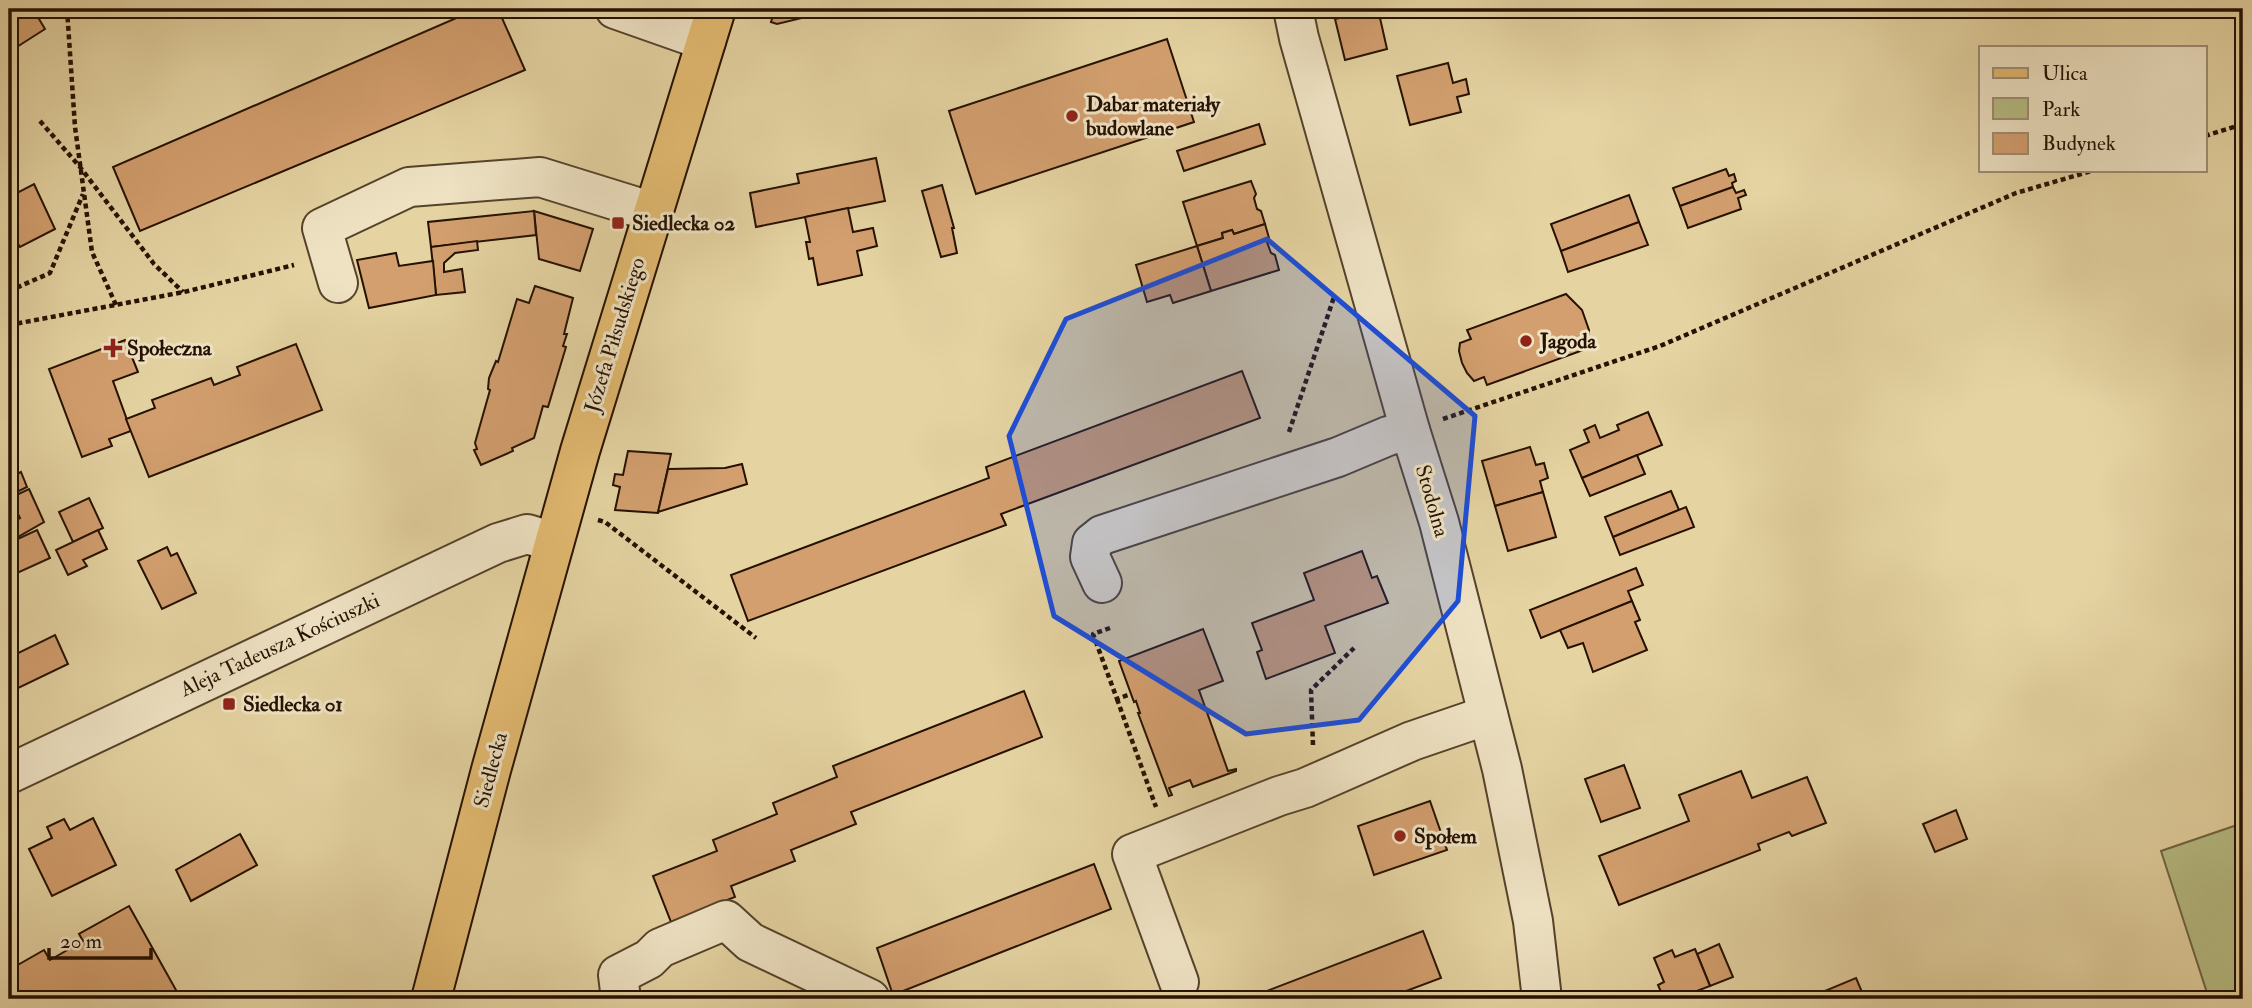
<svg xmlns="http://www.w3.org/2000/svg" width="2252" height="1008" font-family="'IM FELL Double Pica',serif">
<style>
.green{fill:#b7bc83;stroke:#6e6642;stroke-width:2}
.building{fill:#d39f6f;stroke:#251102;stroke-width:2}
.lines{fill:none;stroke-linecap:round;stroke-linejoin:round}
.minor-casing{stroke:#55422a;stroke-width:42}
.major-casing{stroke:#251102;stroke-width:42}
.path{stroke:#251102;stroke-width:4.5;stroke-dasharray:5 3.5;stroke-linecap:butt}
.minor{stroke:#eee2c3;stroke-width:38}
.major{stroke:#e2ba71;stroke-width:38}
.marked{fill:#1d4ed8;fill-opacity:0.2;stroke:#1d4ed8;stroke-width:5;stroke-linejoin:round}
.poi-dot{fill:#8f2418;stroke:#eee2c3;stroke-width:2.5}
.labels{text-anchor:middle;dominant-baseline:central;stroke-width:6;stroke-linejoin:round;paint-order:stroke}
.poi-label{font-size:21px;font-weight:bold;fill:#251102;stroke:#eee2c3;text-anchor:start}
.street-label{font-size:21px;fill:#251102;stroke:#eee2c3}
</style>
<rect width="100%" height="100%" fill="#e5d3a2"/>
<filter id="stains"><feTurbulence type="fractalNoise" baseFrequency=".00286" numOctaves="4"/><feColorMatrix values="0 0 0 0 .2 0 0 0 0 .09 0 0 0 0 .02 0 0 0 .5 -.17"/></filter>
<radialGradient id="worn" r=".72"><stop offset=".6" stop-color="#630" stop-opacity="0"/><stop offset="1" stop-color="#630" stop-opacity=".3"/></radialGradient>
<polygon class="green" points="2243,823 2243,999 2209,999 2161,851"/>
<g class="building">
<polygon points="9,9 33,9 45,29 9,52"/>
<polygon points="477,9 498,9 525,70 140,231 113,167"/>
<polygon points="775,9 805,9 802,18 777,24 771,22"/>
<polygon points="1378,9 1387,49 1345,60 1335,19"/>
<polygon points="1167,39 1194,122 976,194 949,111"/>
<polygon points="1448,63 1453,83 1466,79 1469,94 1457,97 1461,112 1410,125 1397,76"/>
<polygon points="1259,124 1265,144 1184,171 1177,151"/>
<polygon points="876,158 885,201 756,227 750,193 799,183 797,174"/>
<polygon points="1726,169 1729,176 1734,174 1736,181 1732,183 1733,187 1680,206 1673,188"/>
<polygon points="1251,181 1256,194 1254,198 1257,209 1261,211 1265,224 1234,234 1232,230 1222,233 1223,238 1197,246 1183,202"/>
<polygon points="34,184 55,229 20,247 18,244 9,248 9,197"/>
<polygon points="942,185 954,228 952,228 957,253 941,257 922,191"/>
<polygon points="1733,187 1736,193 1744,190 1746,195 1738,198 1741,209 1688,228 1680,206"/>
<polygon points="1629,195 1639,222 1561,251 1551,224"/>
<polygon points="848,208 853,232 873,228 877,246 857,251 862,275 818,285 813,258 809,259 806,242 810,242 805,217"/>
<polygon points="534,211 593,229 580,271 539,259"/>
<polygon points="534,211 536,235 431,247 428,222"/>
<polygon points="1639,222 1648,245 1568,272 1561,251"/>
<polygon points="1265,224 1269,238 1267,242 1271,253 1275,255 1279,270 1211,291 1197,246 1223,238 1222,233 1232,230 1234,234"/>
<polygon points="477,241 478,250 455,253 444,263 444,272 462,269 465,292 436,295 431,247"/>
<polygon points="1197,246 1211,291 1173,303 1170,295 1147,302 1136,265"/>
<polygon points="396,253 399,266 433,261 436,295 369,308 357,260"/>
<polygon points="535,286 573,298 564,334 567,334 563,346 566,347 548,407 543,406 534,438 512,448 513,451 481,465 474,450 477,449 475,443 490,390 488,389 489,378 496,361 498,362 517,299 529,303"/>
<polygon points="1566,294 1582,310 1589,330 1586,349 1487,385 1484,377 1474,381 1467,373 1462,363 1459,351 1460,343 1471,339 1467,330"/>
<polygon points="125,340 138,372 113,381 131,431 109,439 112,446 82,457 49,369"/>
<polygon points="296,344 322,410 149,477 126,419 155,408 152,400 211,378 214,385 240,375 237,367"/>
<polygon points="1242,371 1260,418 1001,514 1006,525 748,621 731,575 989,478 986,467"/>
<polygon points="1648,412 1662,445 1582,478 1570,450 1589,442 1584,430 1595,425 1600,438 1619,430 1617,425"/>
<polygon points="1530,447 1536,465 1544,463 1548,478 1540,481 1543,492 1495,506 1482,461"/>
<polygon points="628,451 671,454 658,513 615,510 620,487 613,485 615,474 623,475"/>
<polygon points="1637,455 1645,474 1590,496 1582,478"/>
<polygon points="742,464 747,484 658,512 668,469 725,468"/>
<polygon points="21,472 27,487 9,496 9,478"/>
<polygon points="29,489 44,522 9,542 9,524 20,518 10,498"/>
<polygon points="1671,491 1679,510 1613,537 1605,517"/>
<polygon points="1543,492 1556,537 1508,551 1495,506"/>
<polygon points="89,498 103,528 73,542 59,512"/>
<polygon points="1686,507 1694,527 1620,555 1613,537"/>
<polygon points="37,530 50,558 15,574 9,560 9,543"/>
<polygon points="98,530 107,549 83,560 87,566 68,575 56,550"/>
<polygon points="167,547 171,556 177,553 196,593 162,609 138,561"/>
<polygon points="1362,551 1372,578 1377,576 1388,603 1325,626 1335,653 1266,679 1257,652 1262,650 1252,623 1314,600 1304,573"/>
<polygon points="1636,568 1643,585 1628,591 1632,601 1541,638 1530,610"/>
<polygon points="1632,601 1640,620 1635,622 1647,650 1593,672 1583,643 1568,648 1560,630"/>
<polygon points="1203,629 1223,681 1199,690 1228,771 1236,769 1236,771 1193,787 1190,780 1169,788 1172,795 1169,796 1138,713 1140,713 1136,701 1134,702 1119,661"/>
<polygon points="55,635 68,664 12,691 9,685 9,662 13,659 12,656"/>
<polygon points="1024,691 1042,737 851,812 856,824 791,850 795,861 731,886 735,897 671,922 653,876 717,851 713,840 777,814 773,803 837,777 833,766"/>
<polygon points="1624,765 1640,808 1601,822 1585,779"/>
<polygon points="1741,771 1752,798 1807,777 1826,823 1792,836 1789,832 1758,844 1760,850 1619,905 1599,856 1689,821 1679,795"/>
<polygon points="1430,801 1447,850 1374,875 1358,826"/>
<polygon points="1956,810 1967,839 1935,852 1923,824"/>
<polygon points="93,818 116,865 52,896 29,849 52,838 47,827 64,819 70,830"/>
<polygon points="240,834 257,865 191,901 176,870"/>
<polygon points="1094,864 1111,909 893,995 877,948"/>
<polygon points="129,906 181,999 17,999 9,984 9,970 44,950 50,960 83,941 79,934"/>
<polygon points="1423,931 1441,978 1385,999 1246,999"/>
<polygon points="1719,944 1733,977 1710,986 1697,954"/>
<polygon points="1695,949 1710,986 1676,999 1664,999 1658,985 1664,982 1654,958 1672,950 1675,957"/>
<polygon points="1856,978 1865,999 1816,999 1815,995"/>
</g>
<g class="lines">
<defs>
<g id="minor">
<polyline points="615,9 706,41"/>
<polyline points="1293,9 1299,38 1410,430 1439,522 1502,769 1533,921 1542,999"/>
<polyline points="338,283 322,228 409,187 540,177 653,212"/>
<polyline points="1102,583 1090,557 1092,543 1102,535 1338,457 1388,436 1410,430"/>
<polyline points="9,774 498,543 527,534 554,542"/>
<polyline points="1179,982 1132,854 1279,796 1305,788 1412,741 1488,715"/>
<polyline points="621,999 618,975 649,959 660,948 726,920 750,942 870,999"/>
</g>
<polyline id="major" points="431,999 491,770 580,451 716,9"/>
</defs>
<use href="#minor" class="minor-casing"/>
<use href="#major" class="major-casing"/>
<g class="path">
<polyline points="67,9 75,127 92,252 116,305"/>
<polyline points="40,121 80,167 154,264 183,292"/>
<polyline points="2205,136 2243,124"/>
<polyline points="9,291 50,273 83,194"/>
<polyline points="9,325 184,292 294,265"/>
<polyline points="1443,419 1660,346 2016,193 2095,170"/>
<polyline points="1289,432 1334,297"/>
<polyline points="598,520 605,522 756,638"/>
<polyline points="1110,628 1093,634 1117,699 1131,694"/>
<polyline points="1117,699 1156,807"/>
<polyline points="1313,745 1311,690 1354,648"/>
</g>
<use href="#minor" class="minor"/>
<use href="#major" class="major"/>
</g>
<path class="marked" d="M1267,239L1475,416L1458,601L1359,720L1246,734L1054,616L1009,436L1066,319Z"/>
<g class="poi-dot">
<circle cx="1072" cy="116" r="7"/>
<rect x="611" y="216" width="14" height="14" rx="3.5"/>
<circle cx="1526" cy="341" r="7"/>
<path d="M109.5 337.5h7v7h7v7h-7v7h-7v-7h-7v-7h7z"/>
<rect x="222" y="697" width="14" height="14" rx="3.5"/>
<circle cx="1400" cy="836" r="7"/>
</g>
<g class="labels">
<g class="poi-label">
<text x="1086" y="104">Dabar materiały<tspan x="1086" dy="24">budowlane</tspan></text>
<text x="632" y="223">Siedlecka 02</text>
<text x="1540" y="341">Jagoda</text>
<text x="127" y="348">Społeczna</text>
<text x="243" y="704">Siedlecka 01</text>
<text x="1414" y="836">Społem</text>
</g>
<g class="street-label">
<text transform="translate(615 335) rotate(-73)">Józefa Piłsudskiego</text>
<text transform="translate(1432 501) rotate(74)">Stodolna</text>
<text transform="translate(280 645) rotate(-25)">Aleja Tadeusza Kościuszki</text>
<text transform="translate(491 770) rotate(-75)">Siedlecka</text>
</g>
</g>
<rect width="2252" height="1008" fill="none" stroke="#e5d3a2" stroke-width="35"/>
<rect x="10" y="10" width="2231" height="987" fill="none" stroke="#251102" stroke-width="3.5"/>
<rect x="18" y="18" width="2217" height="973" fill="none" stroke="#251102" stroke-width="2"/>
<rect x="1979" y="46" width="228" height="126" fill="#eee2c3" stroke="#9e8e76" stroke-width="2"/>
<rect x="1993" y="68" width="35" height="10" fill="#e2ba71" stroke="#9e8e76" stroke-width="2"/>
<text x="2042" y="80" font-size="21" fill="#251102">Ulica</text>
<rect x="1993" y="98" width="35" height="21" fill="#b7bc83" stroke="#9e8e76" stroke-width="2"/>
<text x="2042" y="116" font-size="21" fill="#251102">Park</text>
<rect x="1993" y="133" width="35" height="21" fill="#d39f6f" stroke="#9e8e76" stroke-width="2"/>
<text x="2042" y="150" font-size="21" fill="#251102">Budynek</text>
<path d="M49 948v10h102v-10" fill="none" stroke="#251102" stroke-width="3.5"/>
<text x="60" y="948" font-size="21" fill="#251102" stroke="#eee2c3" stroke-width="5" paint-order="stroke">20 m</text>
<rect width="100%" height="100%" filter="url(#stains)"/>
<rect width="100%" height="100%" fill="url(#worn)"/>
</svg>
